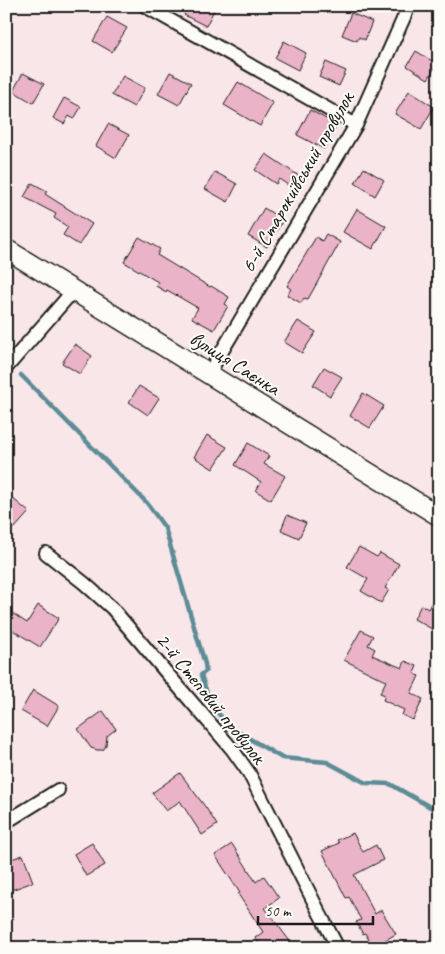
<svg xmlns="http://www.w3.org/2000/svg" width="445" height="954" font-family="Caveat,sans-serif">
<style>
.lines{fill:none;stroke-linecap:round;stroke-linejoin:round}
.stream{stroke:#5d8c96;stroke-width:4.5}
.building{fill:#ebb3c8;stroke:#1c1c1c}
.street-casing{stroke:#1c1c1c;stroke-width:16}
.secondary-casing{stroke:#1c1c1c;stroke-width:22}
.street{stroke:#fdfcf7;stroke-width:12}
.secondary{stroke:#fdfcf7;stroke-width:19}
.labels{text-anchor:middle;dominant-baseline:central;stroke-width:4;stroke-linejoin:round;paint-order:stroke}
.street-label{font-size:21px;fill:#1c1c1c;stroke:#fdfcf7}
</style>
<rect width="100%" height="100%" fill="#f8e6e9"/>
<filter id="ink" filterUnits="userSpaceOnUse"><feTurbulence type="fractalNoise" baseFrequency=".02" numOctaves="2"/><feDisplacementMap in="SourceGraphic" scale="10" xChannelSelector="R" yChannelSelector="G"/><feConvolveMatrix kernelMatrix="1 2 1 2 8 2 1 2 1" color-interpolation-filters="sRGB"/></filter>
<g filter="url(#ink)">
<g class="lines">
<polyline class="stream" points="21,375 147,503 165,528 205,664 206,671 201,675 211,705 230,727 282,758 327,762 366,783 390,784 439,812"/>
</g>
<g class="building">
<polygon points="188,6 216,6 206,26 184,15"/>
<polygon points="351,13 372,22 365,40 359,37 357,41 342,35"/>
<polygon points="107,17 127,28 112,52 93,41"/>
<polygon points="284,41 306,53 298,70 275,58"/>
<polygon points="416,51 437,64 428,79 407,66"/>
<polygon points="326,62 346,71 339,86 319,77"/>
<polygon points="170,72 191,83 179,105 158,94"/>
<polygon points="23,73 44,84 33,103 13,91"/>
<polygon points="123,76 145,88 134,107 112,95"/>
<polygon points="238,82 273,103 260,126 224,105"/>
<polygon points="409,91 434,107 421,129 395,114"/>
<polygon points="64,98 81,107 74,119 69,116 64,124 53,118"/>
<polygon points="310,110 337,125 324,149 297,135"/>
<polygon points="108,124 129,135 116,158 96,146"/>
<polygon points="266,154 299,176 291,187 279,179 276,184 255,170"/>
<polygon points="364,168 384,180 375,196 355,183"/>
<polygon points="215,172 237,184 228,202 205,189"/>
<polygon points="32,183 47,191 45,194 92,224 79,245 63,235 68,227 54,218 56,214 24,197"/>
<polygon points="264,208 283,220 267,247 248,236"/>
<polygon points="357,209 386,226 373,249 343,232"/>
<polygon points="326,234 340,242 308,299 304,298 301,303 287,295 291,289 287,286 316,237 322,241"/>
<polygon points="139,237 160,249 157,255 210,287 211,286 229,297 225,304 228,306 214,330 192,318 198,308 167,290 166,292 156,286 158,282 124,262"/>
<polygon points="298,321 316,332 302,353 284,342"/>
<polygon points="75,344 92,356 80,374 62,363"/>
<polygon points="324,367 342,377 330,396 313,385"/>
<polygon points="139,386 159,398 148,415 129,402"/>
<polygon points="363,393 384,406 370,428 350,416"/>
<polygon points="207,435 227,447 213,469 194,457"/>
<polygon points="248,443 269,456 264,464 285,476 271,500 256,491 261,482 235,465"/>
<polygon points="6,493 29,512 14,529 6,522"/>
<polygon points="287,515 306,523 299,538 281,530"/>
<polygon points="359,547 377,557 380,553 399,564 385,588 389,590 381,603 361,591 368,579 347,567"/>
<polygon points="439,589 439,616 432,629 414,619 421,605 428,609"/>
<polygon points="38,605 59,618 40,647 6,626 6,609 27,623"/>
<polygon points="361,630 373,636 368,645 375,649 372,655 402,668 405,661 417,666 414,673 419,676 411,693 423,699 413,720 402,715 404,710 383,700 385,695 380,693 386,681 344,660"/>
<polygon points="33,690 59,706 47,726 21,711"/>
<polygon points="103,711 116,729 107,736 106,745 104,749 101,750 97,750 91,748 78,729"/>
<polygon points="180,773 206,808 217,825 202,835 180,801 166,811 152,793"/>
<polygon points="353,833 363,852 376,845 383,860 354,875 375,914 381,910 396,934 373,947 365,933 363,934 356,922 361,920 349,897 346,898 322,851 339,843 337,840"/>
<polygon points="92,843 105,865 86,876 74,854"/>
<polygon points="232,844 256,882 264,876 279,898 265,908 295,948 262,948 255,938 263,932 238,894 240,893 215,855"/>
<polygon points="23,855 33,882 6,892 6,861"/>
</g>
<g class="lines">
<defs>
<g id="street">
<polyline points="145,6 356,125"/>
<polyline points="6,368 73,291"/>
<polyline points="209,373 356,125 409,6"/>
<polyline points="46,553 84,583 112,608 165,671 232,749 249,773 319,912 338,948"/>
<polyline points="6,822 58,790"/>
</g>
<polyline id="secondary" points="6,249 439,516"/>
</defs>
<use href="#street" class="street-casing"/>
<use href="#secondary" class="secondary-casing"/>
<use href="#street" class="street"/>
<use href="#secondary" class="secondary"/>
</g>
</g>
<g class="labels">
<g class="street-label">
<text transform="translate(297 182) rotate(-60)">6-й Старокиївський провулок</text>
<text transform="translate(235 363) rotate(32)">вулиця Саєнка</text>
<text transform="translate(211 698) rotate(51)">2-й Степовий провулок</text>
</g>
</g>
<rect width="445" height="954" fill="none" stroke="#fdfcf7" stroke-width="25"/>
<rect x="12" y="12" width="420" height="929" fill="none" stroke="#1c1c1c" stroke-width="2" filter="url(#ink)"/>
<path d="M258 916v8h115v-8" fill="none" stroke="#1c1c1c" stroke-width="2.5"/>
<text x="265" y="916" font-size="15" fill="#1c1c1c" stroke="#fdfcf7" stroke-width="4" paint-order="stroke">50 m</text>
</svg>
